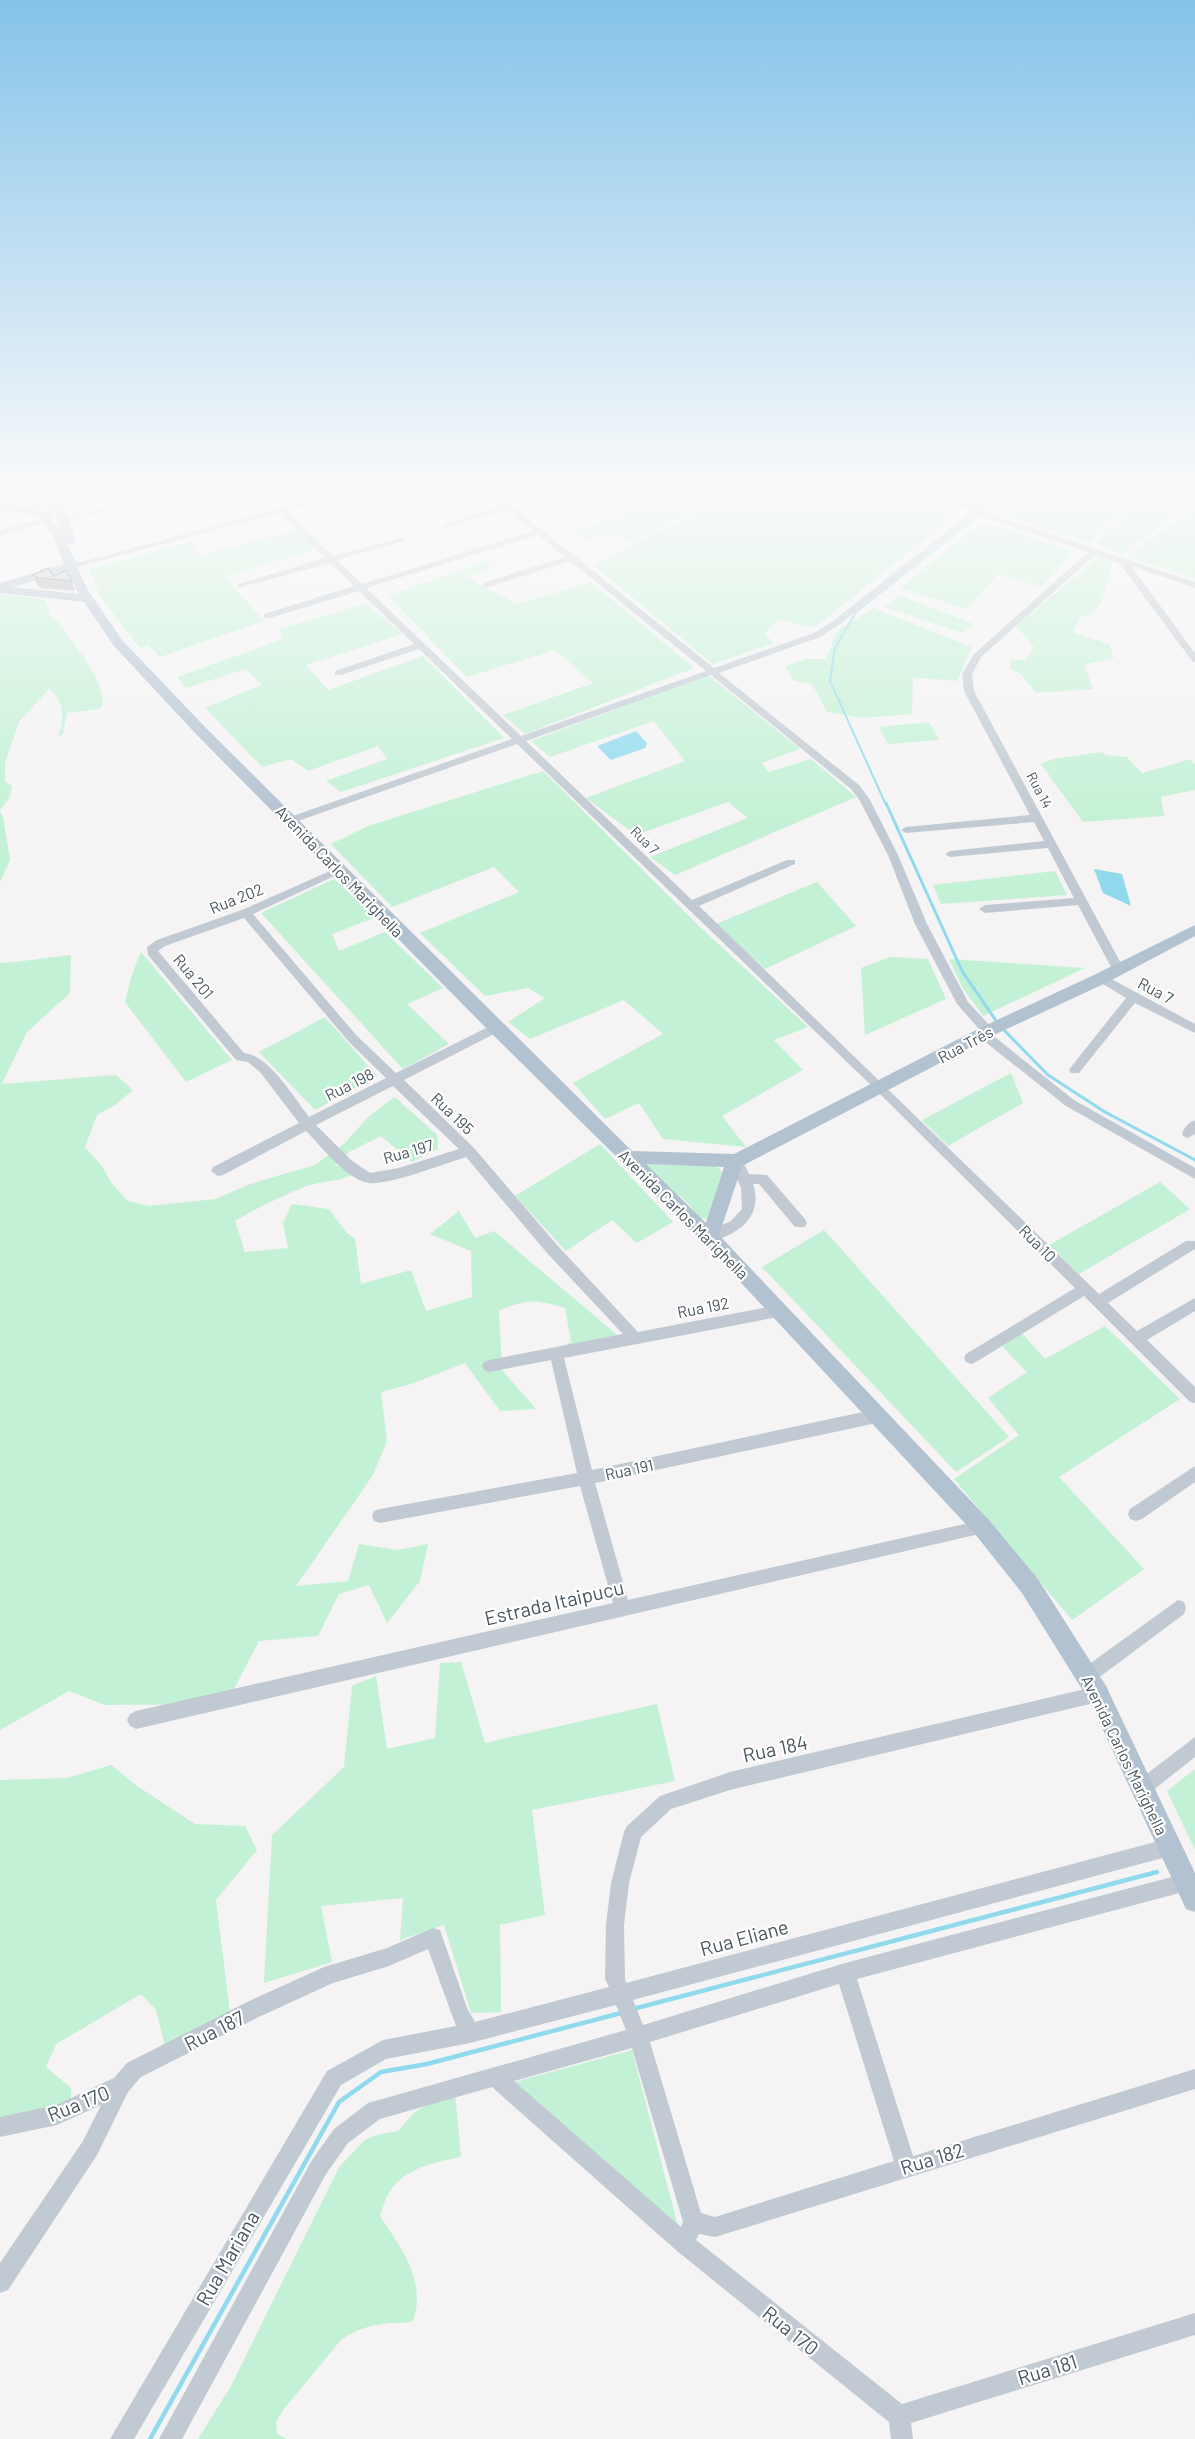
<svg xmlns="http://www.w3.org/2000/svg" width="1195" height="2439" font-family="Barlow,sans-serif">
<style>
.green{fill:#c3f1d5}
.water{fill:#90daee}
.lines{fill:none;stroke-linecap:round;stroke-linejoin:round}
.stream-far2{stroke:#90daee;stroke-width:2}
.stream-far1{stroke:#90daee;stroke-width:3}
.stream{stroke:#90daee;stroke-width:4.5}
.minor{fill:#c1cad2;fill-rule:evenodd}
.major{fill:#b3c2d1;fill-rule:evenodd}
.wall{fill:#b0b2b7}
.building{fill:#cdcfd5;stroke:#909195;stroke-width:1.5}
.labels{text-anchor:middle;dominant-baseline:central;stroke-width:4.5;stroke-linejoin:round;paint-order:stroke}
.far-street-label{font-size:14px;fill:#4a5661;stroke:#fff}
.street-label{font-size:16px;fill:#4a5661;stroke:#fff}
.near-street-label{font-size:20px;fill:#4a5661;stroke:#fff}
</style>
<rect width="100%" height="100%" fill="#f5f3f3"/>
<g class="green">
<polygon points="598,485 698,485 717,500 629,543 624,537 600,536 585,541 574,532 631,511 617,499 577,508 568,500 594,490"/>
<polygon points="781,485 919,485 959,511 814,628 779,619 765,634 774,643 713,664 593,565 710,507"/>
<polygon points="940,485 985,485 962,499"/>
<polygon points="1020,485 1145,485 1089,543 993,511"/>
<polygon points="1155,485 1195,485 1195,502 1121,554 1097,544"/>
<polygon points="34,488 45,489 51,509 44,511 30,507 0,504 0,498 3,495"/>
<polygon points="1195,508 1195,578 1126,557"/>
<polygon points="982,522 1073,551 1042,587 998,574 967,609 900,588"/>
<polygon points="298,529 315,549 225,577 264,621 160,657 148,645 140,648 100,596 89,569 192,542 199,556"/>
<polygon points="1099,557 1113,561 1102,601 1092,615 1080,616 1073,633 1109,644 1114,658 1084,665 1093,689 1036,693 1021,674 1011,669 1011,660 1025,660 1034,647 1016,626"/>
<polygon points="486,561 491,568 468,578 517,604 591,582 694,668 525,734 503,715 593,683 555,650 467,677 388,596"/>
<path d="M0,594L45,599L51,616L57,621C72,643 105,679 103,706L99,709L67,713L63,734L58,736C65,720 64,699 49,689L19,722L5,763V781L12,786L10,797L0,810Z"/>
<polygon points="899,595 974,624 963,633 884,607"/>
<polygon points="366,604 403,634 306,665 328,690 423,656 504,738 341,792 326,781 387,759 378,746 308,771 291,759 262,767 205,708 262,685 246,669 186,688 177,677 283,639 279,629"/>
<polygon points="873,608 972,647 957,681 913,677 912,714 861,718 827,712 812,684 794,681 785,666 806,659 826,659 837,631"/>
<polygon points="708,675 800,749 762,763 769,772 811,759 856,797 675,875 650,857 748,818 728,802 636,835 586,798 685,761 654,721 550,757 531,741"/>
<polygon points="929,722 939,740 888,744 879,727"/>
<polygon points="1101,752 1106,755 1127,757 1142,773 1191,759 1195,765 1195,790 1161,797 1164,816 1083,822 1041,764 1053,759"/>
<polygon points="543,771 700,927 808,1027 774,1040 803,1070 722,1116 746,1147 663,1139 639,1103 605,1119 573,1083 663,1034 624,1000 530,1039 508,1022 545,998 528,988 485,996 420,933 519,892 494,867 392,907 331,844 368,826"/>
<polygon points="0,811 3,817 10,860 0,882"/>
<polygon points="1055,871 1067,895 941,904 933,885"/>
<polygon points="334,879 376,917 332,934 339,951 385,932 443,988 407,1004 449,1044 403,1069 261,913"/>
<polygon points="817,882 856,926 765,969 716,924"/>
<polygon points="141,952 232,1060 186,1082 125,1002 132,974"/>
<path d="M71,955L70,993L27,1032L2,1084L116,1075L133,1090L115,1105L97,1115L85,1147L102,1166L112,1184L128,1201L149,1206L216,1199L250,1184L315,1165L344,1144L368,1117L395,1097L437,1135L438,1149L412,1162L381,1136L349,1152L335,1165L356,1172C341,1183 324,1180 307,1186C281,1196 259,1207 235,1221L245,1252L288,1248L283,1223L292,1204L329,1209L346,1232L355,1239L361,1284L411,1270L426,1311L472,1297L471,1251L430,1234L459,1211L475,1238L494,1231L622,1339L578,1351L566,1345L571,1342L565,1308C534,1299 530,1299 499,1310L502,1370L536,1409L500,1411L465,1363L411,1384L381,1392L387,1441L373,1475L296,1586L348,1581L359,1544L398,1550L428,1544L420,1581L387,1623L369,1585L339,1594L318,1636L259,1641L226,1704L105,1705L69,1691L0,1730V962L6,963Z"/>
<polygon points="890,957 928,959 946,999 865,1035 861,968"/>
<polygon points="949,959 1085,968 983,1016 962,987"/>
<polygon points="325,1017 377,1076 315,1110 259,1052"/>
<polygon points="1011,1073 1023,1103 948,1146 922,1120"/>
<polygon points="600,1144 673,1222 637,1243 612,1220 566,1251 515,1196"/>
<path d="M641,1164L716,1165L722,1172L710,1219L697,1218C691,1201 677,1194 663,1185C655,1180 648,1170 641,1164Z"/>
<polygon points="1160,1182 1190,1209 1079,1274 1049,1245"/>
<polygon points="824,1230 1009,1437 956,1472 762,1267"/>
<polygon points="1105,1326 1180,1399 1059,1477 1144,1569 1072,1620 954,1479 1019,1435 988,1398 1027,1372 1002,1346 1022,1333 1045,1359"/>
<polygon points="461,1662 485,1743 657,1704 675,1781 532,1810 545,1915 500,1925 501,2012 471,2013 444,1925 400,1940 403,1898 321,1906 332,1962 264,1983 272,1835 344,1767 352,1686 376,1676 387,1749 435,1738 440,1663"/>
<polygon points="111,1765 137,1786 195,1824 245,1826 257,1850 216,1900 230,2013 166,2050 156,2010 141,1994 56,2044 46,2067 71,2088 71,2101 0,2119 0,1780 67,1778"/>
<polygon points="1195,1769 1195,1850 1167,1791"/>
<polygon points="632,2050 678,2226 511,2083"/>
<path d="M455,2093L461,2157C436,2162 403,2168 389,2193C385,2199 383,2208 380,2216C401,2248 427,2281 413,2321C402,2324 393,2322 383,2324C368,2325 352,2332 341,2340L283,2410L276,2422L277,2434L287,2439H198L231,2386L339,2167L365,2140L376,2135L398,2131L414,2113L443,2095Z"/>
</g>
<g class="water">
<polygon points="636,731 647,743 645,748 611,760 597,746"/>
<polygon points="1094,869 1122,874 1131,906 1103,893"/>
</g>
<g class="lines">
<g class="stream-far2">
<polyline points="983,511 1017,485"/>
<polyline points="886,805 830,681 835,648 856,612 978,516"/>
</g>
<g class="stream-far1">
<polyline points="886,803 962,971 997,1022"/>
<polyline points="1003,1029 1048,1075 1105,1112 1195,1160"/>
</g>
<g class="stream">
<polyline points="633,2009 1157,1872"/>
<polyline points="150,2439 339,2102 381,2072 427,2064 621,2013"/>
</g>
<g class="minor">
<polygon points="188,485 203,485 63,522 59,520"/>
<path d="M363,485H378L286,511L333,556L404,537V541L337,560L362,584L533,531L507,510L444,528V524L502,506L477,485H486L714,668L814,633L833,621L971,512L925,485H936L976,508L1005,485H1014L982,511L1195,582V588L1131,566L1195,653V662L1192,661L1119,563L1095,555L981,657L972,674L974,691L1124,969L1118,973L1112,969L1078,905L985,913L979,909L985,905L1074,898L1048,848L950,857L945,854L950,851L1044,841L1034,822L906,833L901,830L906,827L1030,815L964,691L962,674L974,654L1088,552L977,515L839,625L820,637L719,673L859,785L870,800L898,855L927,924L968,1002L992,1028L994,1031L991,1034L1074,1100L1195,1168V1179L1066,1106L979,1037L977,1034L980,1030L957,1004L915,924L888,855L860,801L851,789L711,675L526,741L692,900L787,860H795V864L699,906L1099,1294L1186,1241H1195V1249L1108,1303L1137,1331L1195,1298V1311L1147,1340L1195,1387V1403L1190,1402L1084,1296L976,1362L971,1364L966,1362L964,1358L966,1354L1075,1288L877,1091L517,744L295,822H287V818L512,739L419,649L341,675H335V671L414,644L359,591L270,618H264V614L354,586L330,563L238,588V584L325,558L279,513L81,566L74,564ZM538,535L565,557L483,583V587H489L570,561L706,671L521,736L366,588Z"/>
<polygon points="460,485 474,485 415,504 408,502"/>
<polygon points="45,518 52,520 0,536 0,530"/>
<path d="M339,867L343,868V872L253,914L357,1036L396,1073L492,1025H500L502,1028L500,1031L404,1080L474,1148L557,1245L638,1332L778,1305L783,1307L785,1311L783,1315L778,1317L564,1358L592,1470L877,1409L882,1411L884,1416L882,1421L877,1423L595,1483L628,1600L982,1520L988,1522L990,1527L988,1532L136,1729L130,1726L127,1720L130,1714L136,1711L613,1603L580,1486L380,1523L374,1521L372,1516L374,1511L380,1509L577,1473L551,1360L489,1372L484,1370L482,1366L484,1362L489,1360L623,1334L547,1253L466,1157C446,1163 381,1189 364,1182C341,1173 323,1148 306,1131L223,1175L218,1176L211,1171L213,1167L299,1123L260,1072L248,1062L236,1060L148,955L147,947L157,940L242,910ZM244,918L349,1042L386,1078L309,1117C294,1098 269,1055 244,1053L158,951L165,946ZM393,1086L459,1149L399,1168L370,1173L351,1160L316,1125Z"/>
<polygon points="1102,974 1195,1024 1195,1033 1135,1003 1079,1073 1071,1073 1069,1070 1071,1067 1126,998 1098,981 1096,978"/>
<path d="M1195,1120V1134L1188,1138L1183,1136L1182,1133C1185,1127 1189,1122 1195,1120Z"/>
<path d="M736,1156L741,1157L749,1174L767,1175L805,1219L807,1223L805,1227H795L759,1184H753C762,1211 746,1229 722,1238C716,1240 711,1243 704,1241L702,1237L704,1233L731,1221L742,1209L741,1188L729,1161Z"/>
<polygon points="1195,1466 1195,1482 1142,1519 1136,1521 1130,1519 1128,1514 1130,1509"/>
<polygon points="1178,1600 1184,1602 1186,1608 1184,1614 1093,1682 1087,1684 1081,1682 1079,1676 1081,1670"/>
<path d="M1098,1686L1104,1688L1107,1694L1104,1700L1098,1702L730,1790L671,1809L641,1837L629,1883L624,1925L625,1979L626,1983L1170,1838L1176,1841L1179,1847L1176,1853L1170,1856L633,2000L643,2025L845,1963L1187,1873L1194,1875V1889L1187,1891L857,1979L913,2156L1195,2069V2089L715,2237L699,2234L696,2240L902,2404L1195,2313V2335L911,2423L913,2439H891L889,2422L677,2251L492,2087L380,2119L348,2143L326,2174L182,2439H159L312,2160L334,2129L368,2103L626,2030L616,2005L470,2043L386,2059L341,2085L134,2439H110L327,2071L383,2040L456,2026L428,1949L389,1966L333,1983L261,2016L141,2077L128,2092L97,2155L8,2290L0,2293V2263L83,2141L101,2105L57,2125L0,2137V2117L56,2105L114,2078L127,2063L247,2002L324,1967L387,1948L433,1928L440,1930L467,2008L475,2022L609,1987L605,1979L606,1925L611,1883L624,1832L627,1826L660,1796L730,1772ZM839,1984L894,2161L715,2217L701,2213L650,2042ZM632,2048L683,2222L681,2227L514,2081Z"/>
<polygon points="1195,1737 1195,1757 1147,1795 1141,1798 1135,1795 1132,1789 1135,1783"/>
</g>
<g class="major">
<polygon points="20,485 39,485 0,497 0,491"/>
<path d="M44,485H55L76,541L74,543L67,544L75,561L82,562L84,564L78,568L87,589L122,640L205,727L632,1151L734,1154L982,1027L1096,974L1195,925V936L1108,982L994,1035L742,1166L719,1235L989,1520L1038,1579L1106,1686L1195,1873V1912L1186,1909L1090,1702L1022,1593L975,1534L703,1242L490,1032L195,733L114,646L84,602L0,593V583L64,564L52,534L38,517L0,509V503L42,511L52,509ZM55,515L61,531L49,516ZM67,571L79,594L12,587ZM646,1164L724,1167L706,1223Z"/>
</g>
</g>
<polygon class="wall" points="33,575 54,576 72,581 75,591 41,588 37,585"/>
<polygon class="building" points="48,568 54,576 66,570 72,581 38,578 33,575"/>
<linearGradient id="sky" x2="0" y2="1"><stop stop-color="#85c3ea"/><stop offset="0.59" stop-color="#fafafa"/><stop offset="1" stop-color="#fafafa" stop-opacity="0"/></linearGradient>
<rect width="1195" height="827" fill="url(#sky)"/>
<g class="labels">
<g class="far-street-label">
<text transform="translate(1040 790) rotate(62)">Rua 14</text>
<text transform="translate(645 840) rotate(44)">Rua 7</text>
</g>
<g class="street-label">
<text transform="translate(340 871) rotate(46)">Avenida Carlos Marighella</text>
<text transform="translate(236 898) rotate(-22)">Rua 202</text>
<text transform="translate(194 976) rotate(50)">Rua 201</text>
<text transform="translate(1156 990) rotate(28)">Rua 7</text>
<text transform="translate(965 1044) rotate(-28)">Rua Três</text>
<text transform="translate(349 1084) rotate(-27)">Rua 198</text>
<text transform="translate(453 1113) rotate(44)">Rua 195</text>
<text transform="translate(408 1151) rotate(-16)">Rua 197</text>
<text transform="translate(684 1214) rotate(45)">Avenida Carlos Marighella</text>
<text transform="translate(1038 1243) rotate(45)">Rua 10</text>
<text transform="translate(703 1307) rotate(-11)">Rua 192</text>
<text transform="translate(629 1469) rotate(-12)">Rua 191</text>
<text transform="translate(1125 1755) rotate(64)">Avenida Carlos Marighella</text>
</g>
<g class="near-street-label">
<text transform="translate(554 1602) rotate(-13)">Estrada Itaipucu</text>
<text transform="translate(775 1748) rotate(-12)">Rua 184</text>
<text transform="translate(744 1937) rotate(-15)">Rua Eliane</text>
<text transform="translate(214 2030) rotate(-27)">Rua 187</text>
<text transform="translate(78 2103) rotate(-22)">Rua 170</text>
<text transform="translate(932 2158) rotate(-17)">Rua 182</text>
<text transform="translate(227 2258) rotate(-60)">Rua Mariana</text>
<text transform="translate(791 2330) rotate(39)">Rua 170</text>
<text transform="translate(1047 2369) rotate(-17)">Rua 181</text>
</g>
</g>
</svg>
